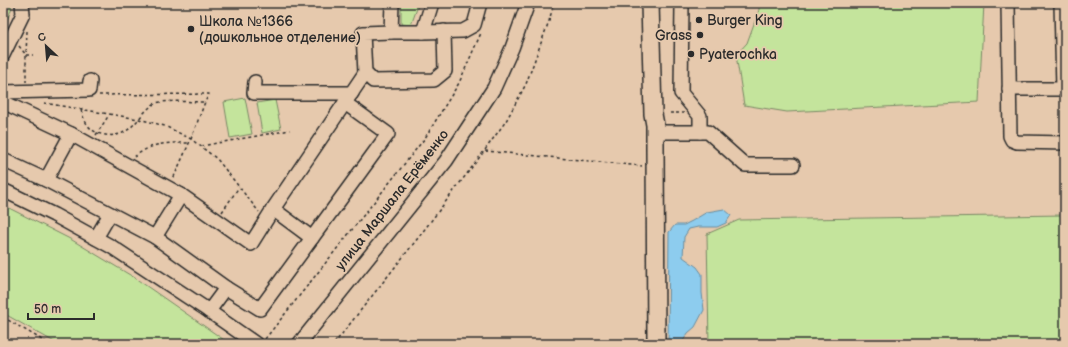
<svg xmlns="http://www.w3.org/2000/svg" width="1068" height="347" font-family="'Balsamiq Sans',sans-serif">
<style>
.green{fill:#c4e49c;stroke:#788864}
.water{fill:#8dccee;stroke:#668ca0}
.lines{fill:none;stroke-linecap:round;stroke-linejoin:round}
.minor-casing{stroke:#2b2b2b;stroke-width:16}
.major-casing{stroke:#2b2b2b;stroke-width:20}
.path{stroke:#2b2b2b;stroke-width:1.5;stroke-dasharray:3 3;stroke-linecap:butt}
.minor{stroke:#e6c9ad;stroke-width:13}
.major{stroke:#e6c9ad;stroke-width:17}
.poi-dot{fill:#2b2b2b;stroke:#e6c9ad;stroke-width:1.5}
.labels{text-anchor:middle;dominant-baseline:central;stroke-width:3.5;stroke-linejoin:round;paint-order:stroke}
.poi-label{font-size:14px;fill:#2b2b2b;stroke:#e6c9ad;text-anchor:start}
.street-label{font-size:14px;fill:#2b2b2b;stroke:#e6c9ad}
</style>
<rect width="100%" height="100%" fill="#e6c9ad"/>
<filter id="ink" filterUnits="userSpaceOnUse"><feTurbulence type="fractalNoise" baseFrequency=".025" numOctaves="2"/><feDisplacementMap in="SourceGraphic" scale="8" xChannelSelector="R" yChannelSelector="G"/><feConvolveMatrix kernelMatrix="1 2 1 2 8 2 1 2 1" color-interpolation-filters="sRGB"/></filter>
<g filter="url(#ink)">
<g class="green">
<polygon points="3,3 12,3 11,10 3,31"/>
<polygon points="401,3 419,3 411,25 401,24"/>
<polygon points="759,3 984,3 979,102 787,112 744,105 736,55 747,43 759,10"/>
<polygon points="245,98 252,134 230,138 224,102"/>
<polygon points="275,100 281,129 262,133 257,103"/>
<polygon points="3,205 72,240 135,278 230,344 58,344 3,313"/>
<polygon points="1065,215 1065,344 709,344 707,234 739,220"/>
</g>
<polygon class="water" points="724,209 731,215 726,223 717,227 698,227 689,229 684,237 683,257 697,267 702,274 702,293 704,310 695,327 688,333 683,341 682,344 668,344 669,232 675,225 684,225 692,221 707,212"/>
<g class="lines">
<defs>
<g id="minor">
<polyline points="392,3 391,32 423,32 432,3"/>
<polyline points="682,3 681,93 700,116 700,132"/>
<polyline points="1008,3 1010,136 1012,140 1017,142 1065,143"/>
<polyline points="1061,3 1063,89"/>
<polyline points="391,32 363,33 365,73 373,81 434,80 445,71 444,31"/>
<polyline points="423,32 463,31 474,25 480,3"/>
<polyline points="3,55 23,14 22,3"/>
<polyline points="255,82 254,93 352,93"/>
<polyline points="1009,89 1065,89"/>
<polyline points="3,92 89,90 90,81"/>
<polyline points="3,102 71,134"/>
<polyline points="655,132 708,132 745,165 793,165"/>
<polyline points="3,160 46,180 71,134 181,195 251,244 273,209 365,73"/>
<polyline points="46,180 155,237 226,288 260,309 312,238 273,209"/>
<polyline points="3,190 54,215 112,247 203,307 256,344"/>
<polyline points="155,237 181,195"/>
<polyline points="96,238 110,214"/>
<polyline points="312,238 388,134 345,103"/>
<polyline points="209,311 226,288"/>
<polyline points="299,344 446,161 494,88 512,48 528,3"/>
</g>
<polyline id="major" points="650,3 653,114 655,125 655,148 656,344"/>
</defs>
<use href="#minor" class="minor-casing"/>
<use href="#major" class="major-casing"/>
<g class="path">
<polyline points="27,31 26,55 33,55"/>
<polyline points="19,46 26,55 26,82"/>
<polyline points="99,95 209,94 205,102"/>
<polyline points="44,103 139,119 165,126 191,139 217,159 259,212"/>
<path d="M81,110C84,121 89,131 101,134C121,139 130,130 142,115C146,111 150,106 156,103C166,100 193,102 205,102L191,139L173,179"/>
<polyline points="670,113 684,113"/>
<polyline points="96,135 109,115"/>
<polyline points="201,146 290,130"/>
<polyline points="485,151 642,166"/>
<path d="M134,157C153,142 166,143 189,143"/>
<polyline points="222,212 239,187"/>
<polyline points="3,317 49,344"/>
<polyline points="265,339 425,138 459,83 481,33"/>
<polyline points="38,344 41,339"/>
<polyline points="334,344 418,238 482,154 506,121 526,84 549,21 554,3"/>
</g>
<use href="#minor" class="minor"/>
<use href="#major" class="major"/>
</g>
</g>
<g class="poi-dot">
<circle cx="699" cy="20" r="4"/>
<circle cx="191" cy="29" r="4"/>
<circle cx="700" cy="35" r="4"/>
<circle cx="691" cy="54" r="4"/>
</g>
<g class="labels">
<g class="poi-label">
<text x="707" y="20">Burger King</text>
<text x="199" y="21">Школа №1366<tspan x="199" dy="16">(дошкольное отделение)</tspan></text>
<text x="692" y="35" text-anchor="end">Grass</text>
<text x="699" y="54">Pyaterochka</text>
</g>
<g class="street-label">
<text transform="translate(392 200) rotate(-52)">улица Маршала Ерёменко</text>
</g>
</g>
<rect width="1068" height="347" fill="none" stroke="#e6c9ad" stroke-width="16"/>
<rect x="8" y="8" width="1052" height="331" fill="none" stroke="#2b2b2b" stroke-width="1.5" filter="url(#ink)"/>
<g transform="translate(46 46) rotate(334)" stroke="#e6c9ad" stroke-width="3" paint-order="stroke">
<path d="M0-3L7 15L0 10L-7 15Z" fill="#2b2b2b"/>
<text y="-6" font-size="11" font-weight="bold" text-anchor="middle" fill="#2b2b2b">С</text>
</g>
<path d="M28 313v6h66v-6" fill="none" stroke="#2b2b2b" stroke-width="2"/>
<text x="34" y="313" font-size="12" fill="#2b2b2b" stroke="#e6c9ad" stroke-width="3" paint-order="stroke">50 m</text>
</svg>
